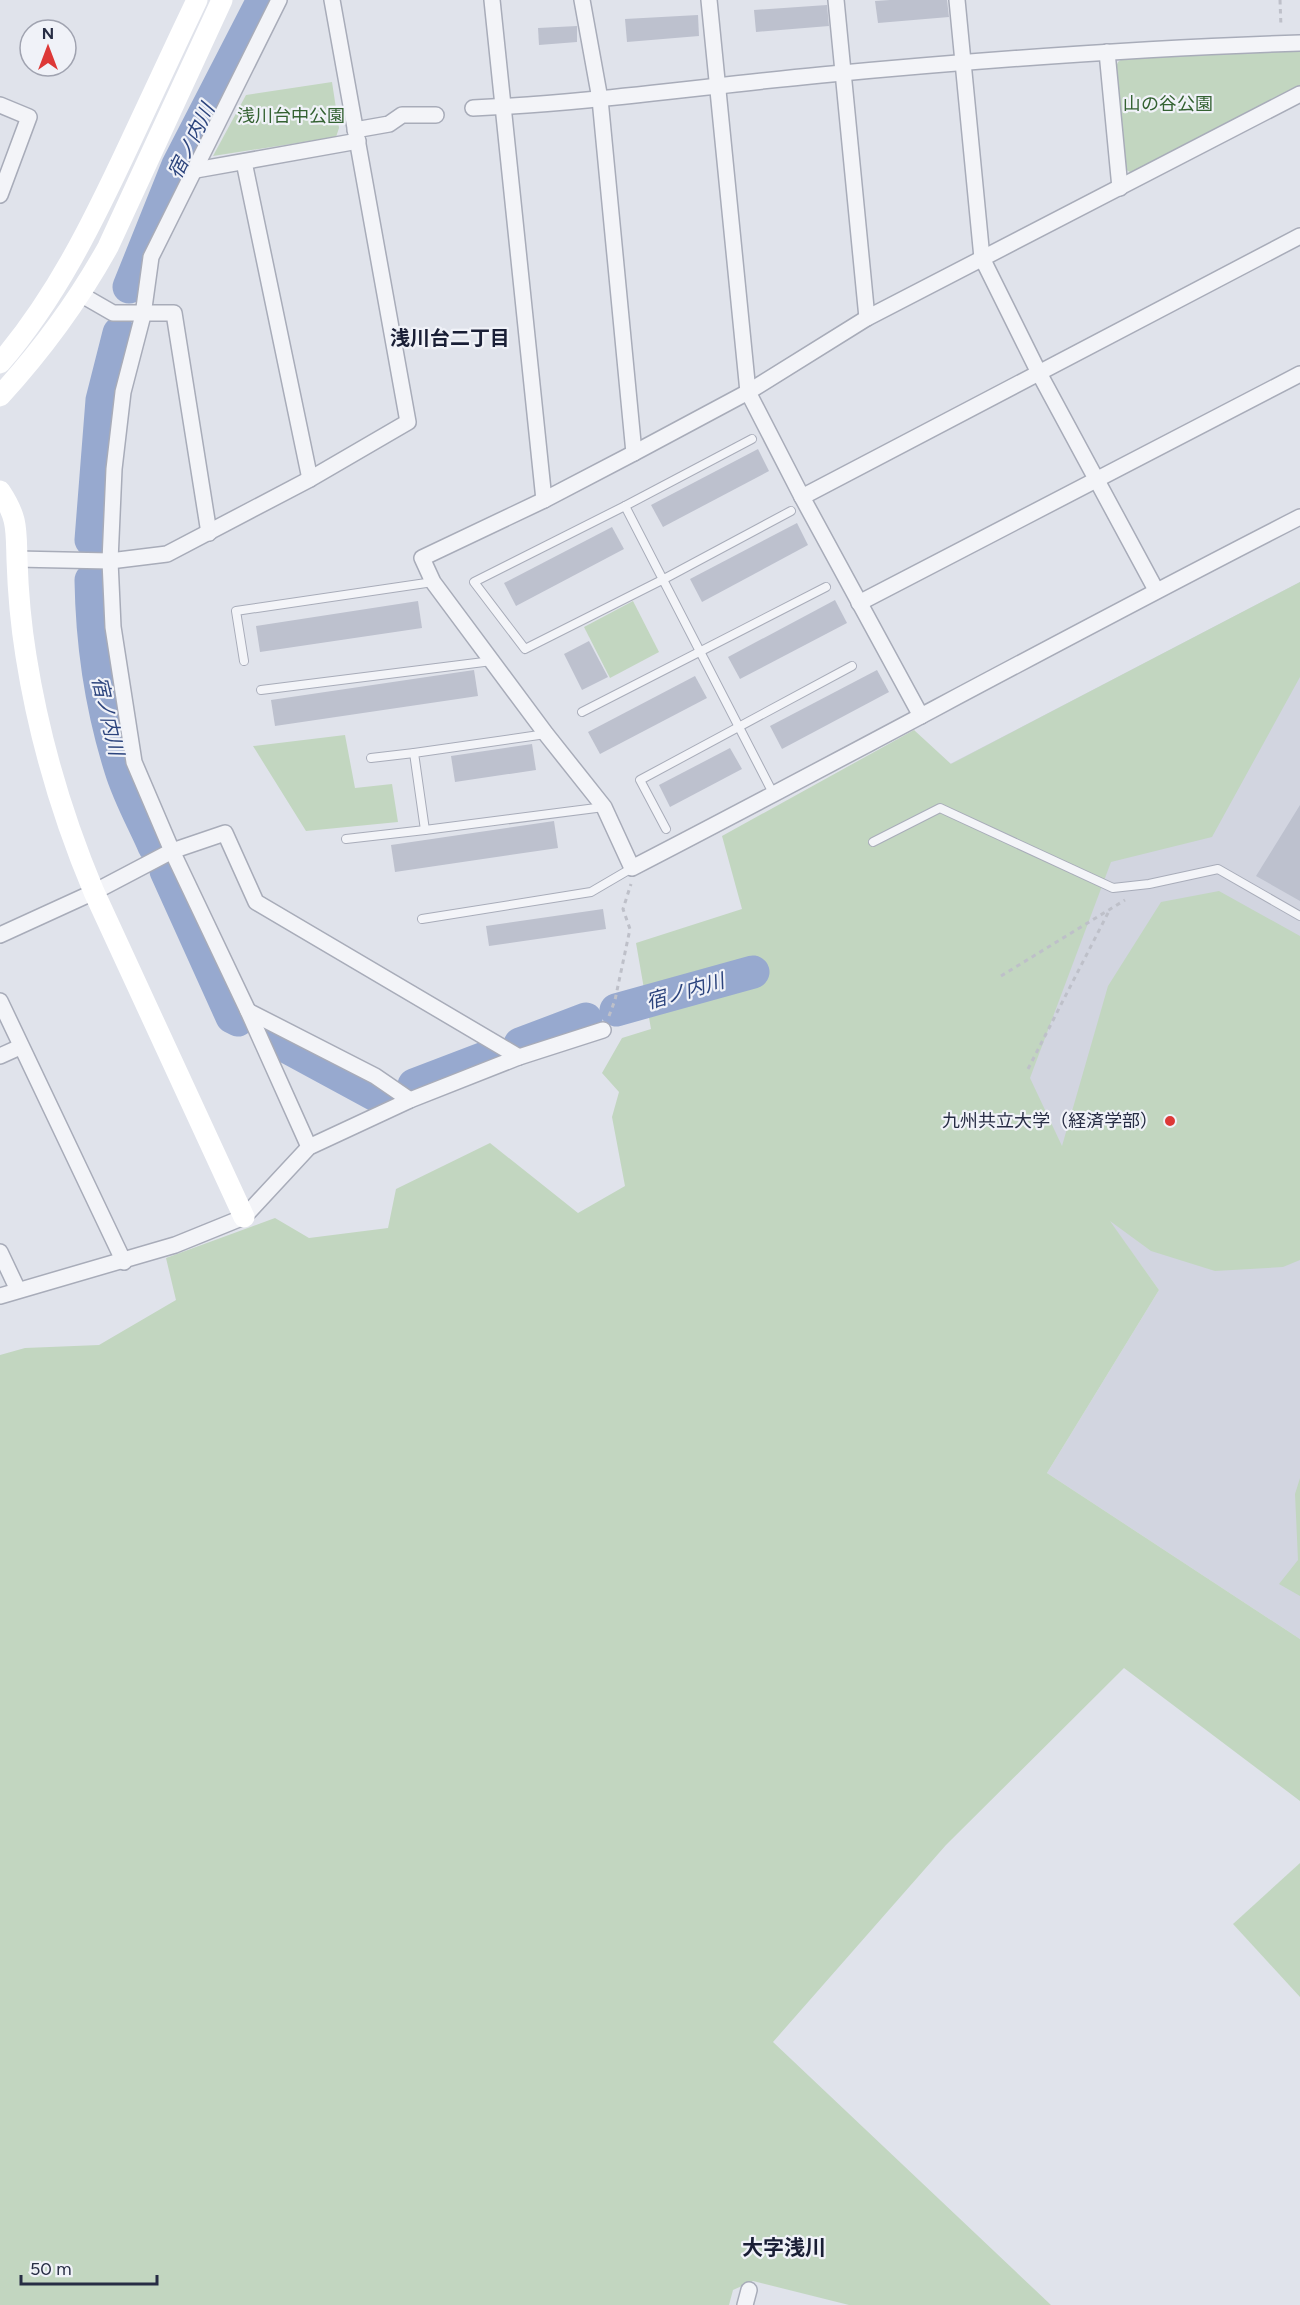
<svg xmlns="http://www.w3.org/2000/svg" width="1300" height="2305" font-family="Figtree,'Noto Sans JP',sans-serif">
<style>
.built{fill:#d2d5e0}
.green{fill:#c2d6c0}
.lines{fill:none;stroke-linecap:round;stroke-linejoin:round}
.river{stroke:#97a9cf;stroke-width:33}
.building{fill:#bdc1ce}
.lane-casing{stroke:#a8acb9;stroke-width:10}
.street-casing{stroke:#a8acb9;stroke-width:18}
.path{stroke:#bec0c9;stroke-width:3;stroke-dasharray:4.5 4.5;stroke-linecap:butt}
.lane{stroke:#f3f4f8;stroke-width:8}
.street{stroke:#f3f4f8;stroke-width:15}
.secondary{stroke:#fff;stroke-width:21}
.poi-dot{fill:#dd3837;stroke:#f0f2f8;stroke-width:2}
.labels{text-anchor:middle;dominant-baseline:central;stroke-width:4.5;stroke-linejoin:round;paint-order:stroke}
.park-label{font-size:18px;fill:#346232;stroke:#f0f2f8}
.poi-label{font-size:18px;fill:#272d44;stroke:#f0f2f8;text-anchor:end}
.water-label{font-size:20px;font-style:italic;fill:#2c447d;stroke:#f0f2f8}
.neighbourhood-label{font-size:20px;font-weight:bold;fill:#191e35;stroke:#f0f2f8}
.quarter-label{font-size:21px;font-weight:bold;fill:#191e35;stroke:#f0f2f8}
</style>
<rect width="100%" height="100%" fill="#e0e3eb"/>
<polygon class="built" points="1300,582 1300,1639 1047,1473 1159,1290 1072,1169 1010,1073 950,764"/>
<g class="green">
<polygon points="1300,49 1300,87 1133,174 1125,169 1116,67 1118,62 1122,59"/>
<polygon points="332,82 339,128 336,137 213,156 246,95"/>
<polygon points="1300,582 1300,677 1212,837 1111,862 1030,1078 1062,1146 1108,986 1161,902 1219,891 1300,936 1300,1260 1283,1267 1215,1271 1151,1251 1110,1221 1159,1290 1047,1473 1300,1639 1300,1801 1124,1668 946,1845 773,2042 1051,2305 849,2305 753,2281 733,2290 729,2305 0,2305 0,1355 25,1348 99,1345 176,1300 166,1258 275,1218 309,1238 388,1228 396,1189 490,1143 578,1213 625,1186 612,1117 619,1092 602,1073 622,1038 651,1029 636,943 742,909 722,836 914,730 951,764"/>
<polygon points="633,601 659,652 610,678 584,627"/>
<polygon points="345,735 355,788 392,784 398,822 306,831 253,746"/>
<polygon points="1300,1478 1300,1596 1279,1584 1298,1560 1295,1494"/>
<polygon points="1300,1863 1300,1997 1233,1924"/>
</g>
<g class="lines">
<g class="river">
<polyline points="129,287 178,165 263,0"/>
<polyline points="91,540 102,400 119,333"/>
<path d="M91,580C92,645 101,707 121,770C129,796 143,821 154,846"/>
<polyline points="166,871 232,1017 238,1020"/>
<polyline points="616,1010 753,972"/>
<polyline points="274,1040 381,1098"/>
<polyline points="520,1044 586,1019"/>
<polyline points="414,1085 490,1056"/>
</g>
</g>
<g class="building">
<polygon points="890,0 947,0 949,17 878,23 875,1"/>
<polygon points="827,5 829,26 756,32 754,10"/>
<polygon points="698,15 699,36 627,42 625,19"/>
<polygon points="577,26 577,42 539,45 538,28"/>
<polygon points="758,449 769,471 663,527 651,505"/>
<polygon points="797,523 808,545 702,602 690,579"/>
<polygon points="612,527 624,549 516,606 504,583"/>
<polygon points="835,600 847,623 740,679 728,657"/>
<polygon points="418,601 422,628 260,652 256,626"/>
<polygon points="589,641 608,677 582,690 564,654"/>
<polygon points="474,670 478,696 275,726 271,700"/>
<polygon points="877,670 889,692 782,749 770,726"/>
<polygon points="695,676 707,698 600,754 588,732"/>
<polygon points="532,744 536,770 455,782 451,756"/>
<polygon points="730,748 742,769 670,807 659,785"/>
<polygon points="1300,805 1300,901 1256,876"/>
<polygon points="554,821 558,848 395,872 391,845"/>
<polygon points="603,909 606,929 489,946 486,926"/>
</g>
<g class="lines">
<defs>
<g id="lane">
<polyline points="625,506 752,439"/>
<polyline points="244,661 236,611 433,582"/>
<polyline points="261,690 492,661"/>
<polyline points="582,712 826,587"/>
<polyline points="546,734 414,753 425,830 604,807"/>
<polyline points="371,758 414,753"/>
<path d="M774,795C725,698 675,602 625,506L474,582L525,649L664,579L791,511"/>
<polyline points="666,829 640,780 852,666"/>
<polyline points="346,839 425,830"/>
<polyline points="873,842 940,808 1113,888 1149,884 1218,869 1300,916"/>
<polyline points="422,919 591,892 632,868"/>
</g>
<g id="street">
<polyline points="279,0 151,257 143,315 123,392 114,469 110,561 113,627 134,762 172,851 248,1011 309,1147"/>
<polyline points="492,0 544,500"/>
<polyline points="582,0 600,99 634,453"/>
<polyline points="709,0 748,392 802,497 921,716"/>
<polyline points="836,0 867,318"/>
<polyline points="957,0 982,258 1039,373 1156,590"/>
<polyline points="1107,52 1120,188"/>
<path d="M1300,94L867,318L748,392L634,453L544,500L422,558L433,582L546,734L604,807L632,868C855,753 1076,631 1300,517"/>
<polyline points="0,105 29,117 0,195"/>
<path d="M473,108C590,103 705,86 821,75C980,60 1140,48 1300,43"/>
<polyline points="355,130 389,124 402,115 436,115"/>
<polyline points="244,162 310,479"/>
<polyline points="196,170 358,141"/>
<polyline points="80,294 113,313 174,313 209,533"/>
<polyline points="802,497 1300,236"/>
<polyline points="17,559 110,561 167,554 310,479 408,422 332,0"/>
<polyline points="859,603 1300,374"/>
<polyline points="0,935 94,892 172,851 225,833 256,902 519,1057"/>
<polyline points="0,1001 124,1262"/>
<polyline points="248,1011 375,1076 410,1100"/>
<polyline points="0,1056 20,1047"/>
<polyline points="0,1252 18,1290"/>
<polyline points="0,1296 175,1245 244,1217 309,1147 410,1100 519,1057 603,1030"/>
<polyline points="745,2305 749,2290"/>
</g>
</defs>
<use href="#lane" class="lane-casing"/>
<use href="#street" class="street-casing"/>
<g class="path">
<polyline points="1280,0 1281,27"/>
<polyline points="1001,976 1125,900"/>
<polyline points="609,1016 615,1000 630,929 623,909 631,884"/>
<polyline points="1028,1069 1110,909"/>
</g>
<use href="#lane" class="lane"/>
<use href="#street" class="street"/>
<g class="secondary">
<path d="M0,363C56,298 93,222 129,145C152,96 174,48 197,0"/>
<path d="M0,396C42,350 78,301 108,247L222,0"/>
<path d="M0,491C18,518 16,529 17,560C18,591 21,625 26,656C39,738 62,816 94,892L244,1217"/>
</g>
</g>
<circle class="poi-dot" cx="1170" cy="1121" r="6"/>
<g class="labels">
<g class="park-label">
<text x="1168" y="104">山の谷公園</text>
<text x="291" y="116">浅川台中公園</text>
</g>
<g class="poi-label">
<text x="1158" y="1121">九州共立大学（経済学部）</text>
</g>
<g class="water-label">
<text transform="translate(191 141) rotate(-64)">宿ノ内川</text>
<text transform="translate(108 716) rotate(77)">宿ノ内川</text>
<text transform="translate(685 991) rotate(-16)">宿ノ内川</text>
</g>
<g class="neighbourhood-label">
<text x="450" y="338">浅川台二丁目</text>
</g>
<g class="quarter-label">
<text x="784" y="2247">大字浅川</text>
</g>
</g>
<g transform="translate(48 48)"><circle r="28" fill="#f0f2f8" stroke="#a0a3b0" stroke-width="1.5"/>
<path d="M0-4.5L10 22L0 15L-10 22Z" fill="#dd3837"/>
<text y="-9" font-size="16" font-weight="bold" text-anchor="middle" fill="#272d44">N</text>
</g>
<path d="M21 2275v9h136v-9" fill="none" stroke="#272d44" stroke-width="3"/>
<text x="30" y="2275" font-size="18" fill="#272d44" stroke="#f0f2f8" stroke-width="4.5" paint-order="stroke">50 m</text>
</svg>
